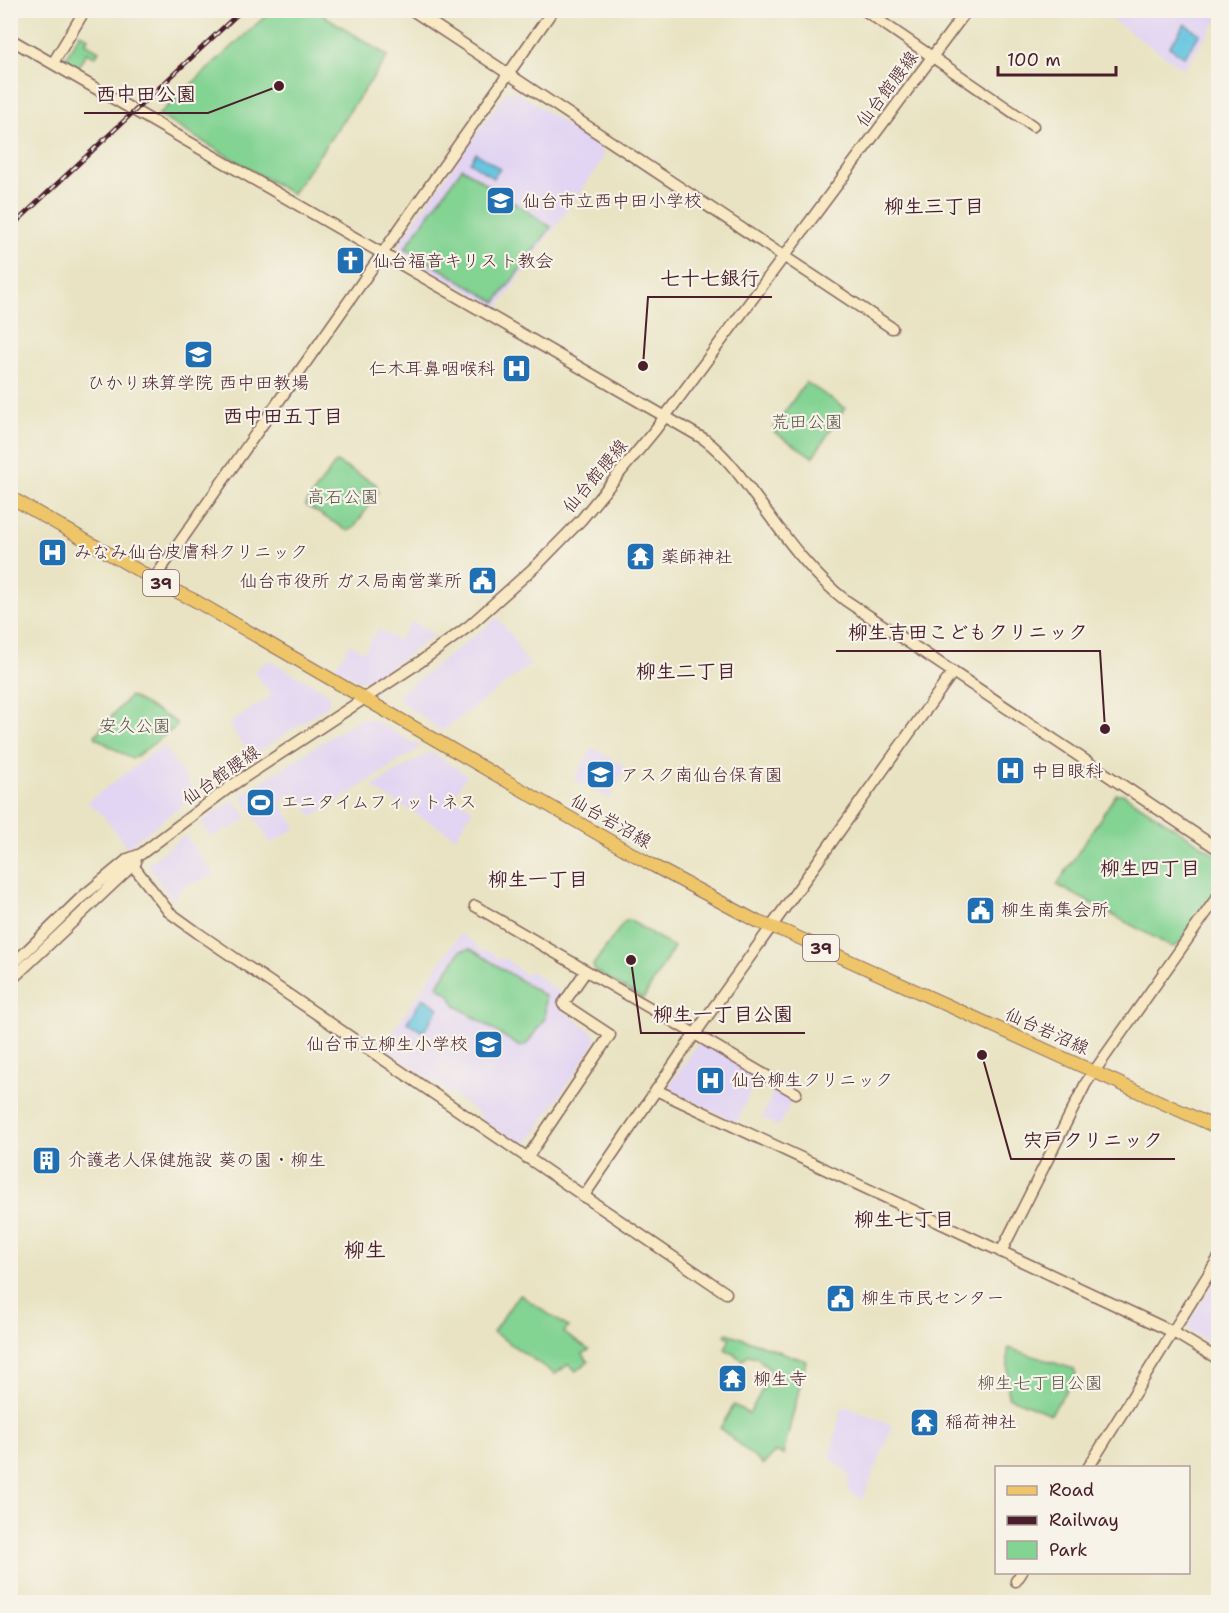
<svg xmlns="http://www.w3.org/2000/svg" width="1229" height="1613" font-family="'Shantell Sans','Klee One',sans-serif">
<style>
.built{fill:#e2d4f3}
.green{fill:#83d393;stroke:#66795f;stroke-width:1.5}
.water{fill:#62c4e0;stroke:#567286;stroke-width:1.5}
.lines{fill:none;stroke-linecap:round;stroke-linejoin:round}
.secondary-casing{stroke:#826460;stroke-width:13}
.primary-casing{stroke:#826460;stroke-width:14}
.secondary{stroke:#f8e8c3;stroke-width:10}
.primary{stroke:#eec569;stroke-width:12}
.rail-casing{stroke:#4a1f2b;stroke-width:4.5}
.rail{stroke:#f7f3e8;stroke-width:2;stroke-dasharray:7;stroke-linecap:butt}
.labels{text-anchor:middle;dominant-baseline:central;stroke-width:4.5;stroke-linejoin:round;paint-order:stroke}
.shield{fill:#f7f3e8;stroke:#7e5f64;stroke-width:1.5}
.shield-label{font-size:16px;font-weight:bold;fill:#4a1f2b}
.street-label{font-size:18px;fill:#4a1f2b;stroke:#f7f3e8}
.poi-label{font-size:18px;fill:#4a1f2b;stroke:#f7f3e8;text-anchor:start}
.park-label{font-size:18px;fill:#5b554a;stroke:#f7f3e8}
.neighbourhood-label{font-size:20px;font-weight:bold;fill:#4a1f2b;stroke:#f7f3e8}
.quarter-label{font-size:21px;font-weight:bold;fill:#4a1f2b;stroke:#f7f3e8}
.leader{fill:none;stroke:#4a1f2b;stroke-width:2}
.callout-dot{fill:#4a1f2b;stroke:#f7f3e8;stroke-width:2}
.callout-label{font-size:20px;text-anchor:middle;font-weight:bold;fill:#4a1f2b;stroke:#f7f3e8;stroke-width:4.5;stroke-linejoin:round;paint-order:stroke}
</style>
<rect width="100%" height="100%" fill="#f7f3e8"/>
<filter id="ink" filterUnits="userSpaceOnUse"><feTurbulence type="fractalNoise" baseFrequency=".0167" numOctaves="2"/><feDisplacementMap in="SourceGraphic" scale="12" xChannelSelector="R" yChannelSelector="G"/><feConvolveMatrix kernelMatrix="1 2 1 2 8 2 1 2 1" color-interpolation-filters="sRGB"/></filter>
<filter id="wash" filterUnits="userSpaceOnUse"><feTurbulence type="fractalNoise" baseFrequency=".008" numOctaves="4" result="noise"/><feDisplacementMap in="SourceGraphic" scale="24" xChannelSelector="R" yChannelSelector="G"/><feGaussianBlur stdDeviation="1.35" result="paint"/><feColorMatrix in="noise" values="0 0 0 0 0 0 0 0 0 0 0 0 0 0 0 0 0 1.4 0 .05"/><feComposite in="paint" operator="in"/></filter>
<g filter="url(#wash)">
<rect width="100%" height="100%" fill="#e9e3c3"/>
<g class="built">
<polygon points="1114,11 1218,11 1218,19 1184,69 1110,18"/>
<polygon points="507,91 517,92 602,149 603,159 498,308 402,253 399,243"/>
<polygon points="498,618 519,645 517,647 530,665 442,731 400,701 399,694"/>
<polygon points="412,621 434,635 373,680 357,680 335,667 350,644 364,652 378,629 398,641"/>
<polygon points="268,660 329,693 329,705 251,756 228,724 271,696 254,671"/>
<polygon points="360,718 373,720 421,747 313,817 296,791 280,802 296,828 273,842 269,841 241,795"/>
<polygon points="163,745 197,794 127,847 101,813 87,802"/>
<polygon points="592,748 623,765 625,770 609,799 574,780"/>
<polygon points="430,752 467,775 453,797 473,809 456,837 374,789 373,786"/>
<polygon points="234,799 248,818 228,831 226,828 212,838 201,823"/>
<polygon points="185,835 215,875 187,885 172,900 148,864"/>
<polygon points="460,934 472,941 481,951 490,951 498,959 506,959 525,975 531,971 564,996 558,1006 595,1035 597,1040 525,1147 484,1121 476,1111 382,1047"/>
<polygon points="705,1044 757,1075 737,1123 673,1091 671,1084 697,1045"/>
<polygon points="775,1087 788,1093 791,1101 779,1126 762,1118"/>
<polygon points="1216,1279 1218,1280 1218,1332 1211,1344 1190,1331 1188,1324"/>
<polygon points="847,1407 893,1426 862,1500 848,1491 849,1476 830,1456 841,1410"/>
</g>
<g class="green">
<polygon points="271,11 317,11 388,56 292,194 158,115"/>
<polygon points="80,33 88,38 85,43 99,51 95,57 86,53 78,68 69,63 66,57"/>
<polygon points="462,168 551,227 496,302 405,248"/>
<polygon points="806,382 845,408 813,457 774,432 774,427"/>
<polygon points="336,462 376,484 378,492 354,528 348,531 305,505"/>
<polygon points="130,696 176,722 177,726 134,758 128,757 96,738 95,735"/>
<polygon points="1116,794 1123,794 1218,856 1218,889 1178,945 1172,947 1057,885"/>
<polygon points="629,920 674,947 643,999 595,971 593,965 624,922"/>
<polygon points="471,949 545,996 545,1018 527,1044 520,1047 455,1005 450,995 437,986 461,950"/>
<polygon points="519,1294 568,1327 564,1333 589,1350 583,1354 588,1362 576,1371 569,1364 555,1374 493,1332"/>
<polygon points="727,1333 806,1361 783,1455 776,1451 763,1465 720,1428 734,1405 749,1414 772,1372 757,1357 748,1355 743,1360 725,1349 730,1338 725,1335"/>
<polygon points="1008,1348 1074,1369 1076,1374 1051,1414 1008,1397"/>
</g>
<g class="water">
<polygon points="1185,24 1200,34 1184,57 1169,47"/>
<polygon points="476,153 500,169 493,178 470,162"/>
<polygon points="423,998 439,1008 423,1032 407,1022"/>
</g>
</g>
<g filter="url(#ink)">
<g class="lines">
<defs>
<g id="secondary">
<polyline points="412,10 892,328"/>
<polyline points="864,10 1033,126"/>
<path d="M10,39L704,439C725,455 739,474 754,495C782,532 808,571 845,600L1218,849"/>
<polyline points="53,63 85,10"/>
<polyline points="154,579 553,10"/>
<polyline points="128,859 169,912 198,933 726,1293"/>
<polyline points="475,906 796,1093"/>
<polyline points="10,967 82,897 128,859 141,854 231,786 420,662 469,626 538,564 581,520 655,430 967,10"/>
<polyline points="10,981 136,862"/>
<polyline points="656,1090 1173,1332 1218,1359"/>
<polyline points="527,1158 610,1035 563,1004 586,971"/>
<polyline points="583,1197 694,1035 953,672"/>
<polyline points="1001,1252 1086,1083 1218,896"/>
<polyline points="1088,1468 1218,1259"/>
<polyline points="1016,1581 1022,1572"/>
</g>
<polyline id="primary" points="10,497 169,588 194,600 650,864 758,922 786,932 1218,1128"/>
</defs>
<use href="#secondary" class="secondary-casing"/>
<use href="#primary" class="primary-casing"/>
<use href="#secondary" class="secondary"/>
<use href="#primary" class="primary"/>
<defs>
<polyline id="rail" points="10,228 242,10"/>
</defs>
<use href="#rail" class="rail-casing"/>
<use href="#rail" class="rail"/>
</g>
</g>
<defs>
<symbol id="school-square" viewBox="-11 -11 22 22"><rect x="-9" y="-9" width="18" height="18" rx="4" fill="#1f6fb2" stroke="#f7f3e8"/><path d="M0-5L7-2L0 1L-7-2ZM-4 1L0 2.5L4 1V4Q0 6-4 4Z" fill="#fff"/></symbol>
<symbol id="church-square" viewBox="-11 -11 22 22"><rect x="-9" y="-9" width="18" height="18" rx="4" fill="#1f6fb2" stroke="#f7f3e8"/><path d="M-1.2-6h2.4v3.5h3.3v2.4h-3.3V6h-2.4V-.1h-3.3v-2.4h3.3Z" fill="#fff"/></symbol>
<symbol id="hospital-square" viewBox="-11 -11 22 22"><rect x="-9" y="-9" width="18" height="18" rx="4" fill="#1f6fb2" stroke="#f7f3e8"/><path d="M-5-5h3v3.5h4V-5h3V5h-3V1.5h-4V5h-3Z" fill="#fff"/></symbol>
<symbol id="temple-square" viewBox="-11 -11 22 22"><rect x="-9" y="-9" width="18" height="18" rx="4" fill="#1f6fb2" stroke="#f7f3e8"/><path d="M0-6L5-2H3V0L6.5 2.5H4V6H1.5V3h-3V6H-4V2.5H-6.5L-3 0V-2H-5Z" fill="#fff"/></symbol>
<symbol id="civic-square" viewBox="-11 -11 22 22"><rect x="-9" y="-9" width="18" height="18" rx="4" fill="#1f6fb2" stroke="#f7f3e8"/><path d="M-.6-6.5H3V-4.5H.6V-3L4-1V1h2V6H-6V1h2V-1L-.6-3ZM-1.2 2.5V6h2.4V2.5Z" fill="#fff"/></symbol>
<symbol id="stadium-square" viewBox="-11 -11 22 22"><rect x="-9" y="-9" width="18" height="18" rx="4" fill="#1f6fb2" stroke="#f7f3e8"/><path d="M0-5a6.5 5 0 1 0 0 10a6.5 5 0 1 0 0-10ZM-3.5-1.8h7v3.6h-7Z" fill="#fff"/></symbol>
<symbol id="building-square" viewBox="-11 -11 22 22"><rect x="-9" y="-9" width="18" height="18" rx="4" fill="#1f6fb2" stroke="#f7f3e8"/><path d="M-4-6H4V6H1V3H-1V6H-4ZM-2.5-4.3h1.7v1.8h-1.7ZM.8-4.3h1.7v1.8H.8ZM-2.5-1h1.7V.8h-1.7ZM.8-1h1.7V.8H.8Z" fill="#fff"/></symbol>
</defs>
<g fill-rule="evenodd">
<use href="#school-square" x="484" y="184" width="33" height="33"/>
<use href="#church-square" x="334" y="244" width="33" height="33"/>
<use href="#school-square" x="182" y="338" width="33" height="33"/>
<use href="#hospital-square" x="500" y="352" width="33" height="33"/>
<use href="#hospital-square" x="36" y="536" width="33" height="33"/>
<use href="#temple-square" x="624" y="540" width="33" height="33"/>
<use href="#civic-square" x="466" y="564" width="33" height="33"/>
<use href="#hospital-square" x="994" y="754" width="33" height="33"/>
<use href="#school-square" x="584" y="758" width="33" height="33"/>
<use href="#stadium-square" x="244" y="786" width="33" height="33"/>
<use href="#civic-square" x="964" y="894" width="33" height="33"/>
<use href="#school-square" x="472" y="1028" width="33" height="33"/>
<use href="#hospital-square" x="694" y="1064" width="33" height="33"/>
<use href="#building-square" x="30" y="1144" width="33" height="33"/>
<use href="#civic-square" x="824" y="1282" width="33" height="33"/>
<use href="#temple-square" x="716" y="1362" width="33" height="33"/>
<use href="#temple-square" x="908" y="1406" width="33" height="33"/>
</g>
<g class="labels">
<g class="shield">
<rect x="143" y="570" width="36" height="26" rx="4.5"/>
<rect x="803" y="935" width="36" height="26" rx="4.5"/>
</g>
<g class="shield-label">
<text x="161" y="583">39</text>
<text x="821" y="948">39</text>
</g>
<g class="street-label">
<text transform="translate(887 89) rotate(-53)">仙台館腰線</text>
<text transform="translate(595 476) rotate(-50)">仙台館腰線</text>
<text transform="translate(221 775) rotate(-35)">仙台館腰線</text>
<text transform="translate(611 821) rotate(30)">仙台岩沼線</text>
<text transform="translate(1047 1031) rotate(24)">仙台岩沼線</text>
</g>
<g class="poi-label">
<text x="522" y="201">仙台市立西中田小学校</text>
<text x="372" y="261">仙台福音キリスト教会</text>
<text x="495" y="369" text-anchor="end">仁木耳鼻咽喉科</text>
<text x="198" y="383" text-anchor="middle">ひかり珠算学院 西中田教場</text>
<text x="74" y="552">みなみ仙台皮膚科クリニック</text>
<text x="661" y="557">薬師神社</text>
<text x="462" y="581" text-anchor="end">仙台市役所 ガス局南営業所</text>
<text x="1031" y="771">中目眼科</text>
<text x="621" y="775">アスク南仙台保育園</text>
<text x="281" y="802">エニタイムフィットネス</text>
<text x="1001" y="910">柳生南集会所</text>
<text x="468" y="1044" text-anchor="end">仙台市立柳生小学校</text>
<text x="731" y="1080">仙台柳生クリニック</text>
<text x="68" y="1160">介護老人保健施設 葵の園・柳生</text>
<text x="861" y="1298">柳生市民センター</text>
<text x="753" y="1379">柳生寺</text>
<text x="945" y="1422">稲荷神社</text>
</g>
<g class="park-label">
<text x="807" y="422">荒田公園</text>
<text x="343" y="497">高石公園</text>
<text x="135" y="726">安久公園</text>
<text x="1040" y="1383">柳生七丁目公園</text>
</g>
<g class="neighbourhood-label">
<text x="934" y="206">柳生三丁目</text>
<text x="283" y="416">西中田五丁目</text>
<text x="686" y="671">柳生二丁目</text>
<text x="1150" y="868">柳生四丁目</text>
<text x="538" y="879">柳生一丁目</text>
<text x="904" y="1219">柳生七丁目</text>
</g>
<g class="quarter-label">
<text x="365" y="1250">柳生</text>
</g>
</g>
<path class="leader" d="M279 86L208 113H84M643 366L648 297H772M1105 729L1100 651H836M631 960L641 1033H805M982 1055L1011 1159H1175"/>
<g class="callout-dot">
<circle cx="279" cy="86" r="6"/>
<circle cx="643" cy="366" r="6"/>
<circle cx="1105" cy="729" r="6"/>
<circle cx="631" cy="960" r="6"/>
<circle cx="982" cy="1055" r="6"/>
</g>
<g class="callout-label">
<text x="146" y="101">西中田公園</text>
<text x="710" y="285">七十七銀行</text>
<text x="968" y="639">柳生吉田こどもクリニック</text>
<text x="723" y="1021">柳生一丁目公園</text>
<text x="1093" y="1147">宍戸クリニック</text>
</g>
<rect width="1229" height="1613" fill="none" stroke="#f7f3e8" stroke-width="36"/>
<rect x="995" y="1466" width="195" height="108" fill="#f7f3e8" stroke="#b29e9c" stroke-width="1.5"/>
<rect x="1007" y="1486" width="30" height="9" fill="#eec569" stroke="#b29e9c" stroke-width="1.5"/>
<text x="1049" y="1496" font-size="18" fill="#4a1f2b">Road</text>
<rect x="1007" y="1516" width="30" height="9" fill="#4a1f2b" stroke="#b29e9c" stroke-width="1.5"/>
<text x="1049" y="1526" font-size="18" fill="#4a1f2b">Railway</text>
<rect x="1007" y="1541" width="30" height="18" fill="#83d393" stroke="#b29e9c" stroke-width="1.5"/>
<text x="1049" y="1556" font-size="18" fill="#4a1f2b">Park</text>
<path d="M998 66v9h118v-9" fill="none" stroke="#4a1f2b" stroke-width="3"/>
<text x="1007" y="66" font-size="18" fill="#4a1f2b" stroke="#f7f3e8" stroke-width="4.5" paint-order="stroke">100 m</text>
</svg>
